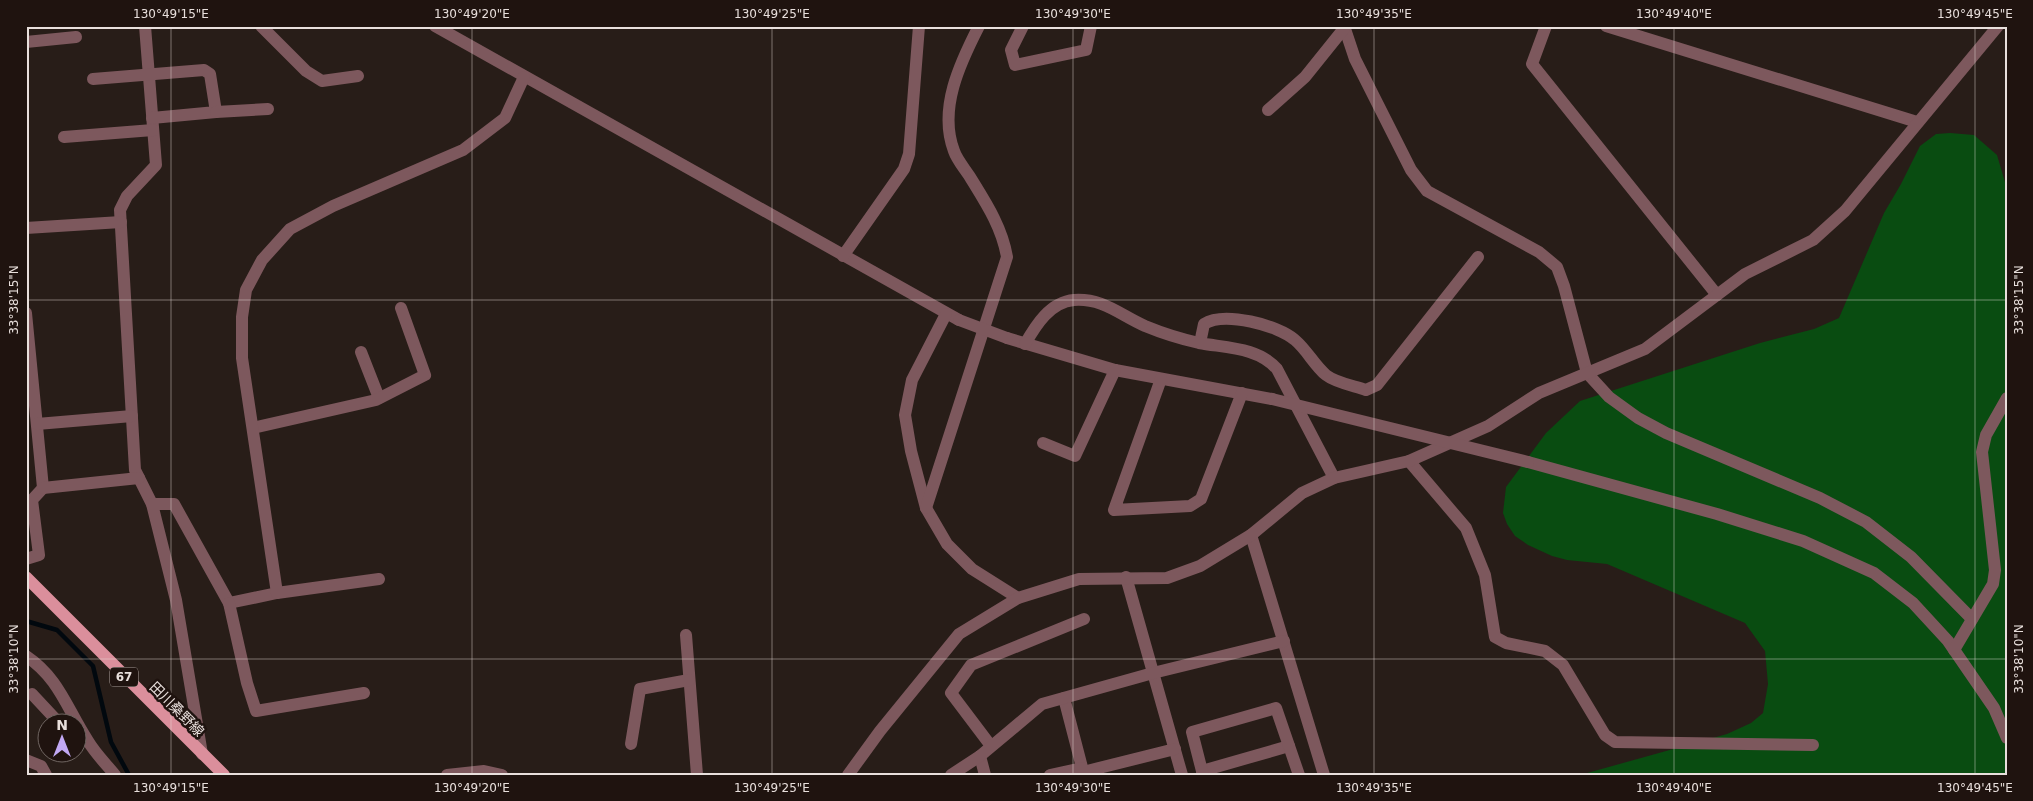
<svg xmlns="http://www.w3.org/2000/svg" width="2033" height="801" font-family="'DejaVu Sans','Noto Sans JP',sans-serif">
<style>
.green{fill:#094c11}
.lines{fill:none;stroke-linecap:round;stroke-linejoin:round}
.stream{stroke:#01080e;stroke-width:4.5}
.minor{stroke:#7d585d;stroke-width:12}
.major{stroke:#db8f9c;stroke-width:12}
.minor-bridge{stroke:#7d585d;stroke-width:12}
.ticks{fill:none;stroke:#e8dfdc;stroke-width:1;stroke-opacity:0.45}
.labels{text-anchor:middle;dominant-baseline:central;stroke-width:5;stroke-linejoin:round;paint-order:stroke}
.shield{fill:#1f130f;stroke:#aca29e;stroke-width:1}
.shield-label{font-size:12px;font-weight:bold;fill:#e8dfdc}
.street-label{font-size:14px;fill:#e8dfdc;stroke:#1f130f}
.neatline{fill:none;stroke:#e8dfdc;stroke-width:2}
.ticks-label{font-size:12px;text-anchor:middle;fill:#e8dfdc}
</style>
<rect width="100%" height="100%" fill="#281d18"/>
<polygon class="green" points="1950,133 1974,135 1997,155 2007,189 2007,775 1580,775 1727,734 1751,723 1763,713 1768,684 1765,651 1745,623 1607,564 1567,560 1552,556 1528,545 1515,536 1507,524 1503,513 1506,487 1546,433 1580,401 1760,343 1814,329 1839,318 1884,213 1901,184 1920,146 1936,134"/>
<g class="lines">
<polyline class="stream" points="26,621 57,630 93,666 111,742 129,775"/>
<g class="minor">
<polyline points="145,26 156,165 127,196 120,210 135,470 152,504 176,600 202,754"/>
<polyline points="261,26 306,71 322,81 358,76"/>
<polyline points="435,26 959,320"/>
<polyline points="1023,26 1011,50 1015,65 1086,50 1091,26"/>
<polyline points="1546,26 1532,64 1717,295"/>
<polyline points="1606,26 1917,122"/>
<polyline points="1345,29 1355,59 1411,170 1427,191 1539,252 1557,267 1564,286 1587,373 1609,397 1638,418 1666,433 1820,498 1866,522 1911,557 1972,619"/>
<polyline points="26,42 76,37"/>
<polyline points="93,79 204,70 210,74 216,112 152,118"/>
<polyline points="1268,110 1305,77 1346,26"/>
<polyline points="216,112 268,109"/>
<polyline points="64,137 153,130"/>
<polyline points="26,228 121,222"/>
<polyline points="843,256 904,169 909,154 919,26"/>
<polyline points="26,313 43,488 32,500 39,555 26,559"/>
<polyline points="946,314 912,380 905,415 911,451 926,508 947,544 972,569 1018,598"/>
<polyline points="1007,338 1115,370 1272,399"/>
<path d="M1200,343L1204,324C1224,311 1278,325 1295,340C1307,350 1314,365 1326,375C1336,383 1355,386 1366,390L1377,385L1478,257"/>
<path d="M1025,344C1036,325 1050,302 1074,300C1103,298 1120,315 1145,326C1162,333 1181,339 1199,343C1226,348 1258,347 1277,369L1334,478"/>
<polyline points="361,352 379,398"/>
<polyline points="1161,379 1114,510 1190,506 1201,499 1242,393"/>
<polyline points="37,424 132,416"/>
<polyline points="253,428 376,400 425,375 401,308"/>
<polyline points="1043,443 1075,456 1115,370"/>
<polyline points="1409,461 1466,528 1485,575 1495,637 1506,643 1545,651 1563,665 1605,735 1615,742 1813,745"/>
<polyline points="1528,462 1717,514 1803,541 1874,573 1913,603 1948,641 1994,708 2007,738"/>
<polyline points="43,488 139,478"/>
<polyline points="152,504 174,504 229,603 277,593"/>
<path d="M926,508L1007,257C1002,227 986,203 970,177C965,169 957,160 954,151C938,109 960,63 979,26"/>
<polyline points="1251,535 1324,775"/>
<polyline points="1126,577 1182,775"/>
<polyline points="379,579 277,593 242,358 242,317 246,290 262,260 290,229 333,206 463,150 505,118 524,77"/>
<polyline points="229,603 247,683 256,711 364,693"/>
<polyline points="686,635 697,775"/>
<polyline points="1954,650 1993,584 1995,570 1982,452 1986,435 2007,398"/>
<path d="M26,656C59,678 67,709 88,741C95,753 106,764 115,775"/>
<polyline points="32,694 60,724"/>
<polyline points="1064,698 1084,775"/>
<polyline points="631,744 640,689 689,680"/>
<polyline points="991,746 951,693 971,665 1084,619"/>
<polyline points="980,756 985,775"/>
<polyline points="26,760 41,766 46,775"/>
<polyline points="1202,771 1289,746"/>
<polyline points="1083,772 1175,749"/>
<polyline points="447,775 484,771 502,775"/>
<polyline points="848,775 880,731 959,634 1018,598 1079,579 1167,578 1200,566 1251,535 1302,493 1334,478 1409,461 1488,426 1539,393 1645,349 1745,274 1813,240 1845,211 1998,26"/>
<polyline points="951,775 980,756 1042,704 1153,673 1284,641"/>
<polyline points="1050,775 1082,768"/>
<polyline points="1203,775 1192,732 1276,708 1299,775"/>
</g>
<polyline class="major" points="26,577 224,775"/>
<g class="minor-bridge">
<polyline points="959,320 1007,338"/>
<polyline points="1272,399 1528,462"/>
</g>
</g>
<path class="ticks" d="M171,26V775M472,26V775M772,26V775M1073,26V775M1374,26V775M1674,26V775M1975,26V775M26,300H2007M26,659H2007"/>
<g class="labels">
<rect class="shield" x="110" y="667.5" width="28" height="19" rx="4"/>
<g class="shield-label">
<text x="124" y="677">67</text>
</g>
<g class="street-label">
<text transform="translate(177 709) rotate(45)">田川桑野線</text>
</g>
</g>
<rect width="2033" height="801" fill="none" stroke="#1f130f" stroke-width="55"/>
<g transform="translate(62 738)"><circle r="24" fill="#1f130f" stroke="#6f6561"/>
<path d="M0-4L9 19L0 12L-9 19Z" fill="#c1a8f3"/>
<text y="-8" font-size="14" font-weight="bold" text-anchor="middle" fill="#e8dfdc">N</text>
</g>
<rect x="28" y="28" width="1978" height="746" class="neatline"/>
<g class="ticks-label">
<text x="171" y="18">130°49'15"E</text>
<text x="472" y="18">130°49'20"E</text>
<text x="772" y="18">130°49'25"E</text>
<text x="1073" y="18">130°49'30"E</text>
<text x="1374" y="18">130°49'35"E</text>
<text x="1674" y="18">130°49'40"E</text>
<text x="1975" y="18">130°49'45"E</text>
<text transform="translate(14 300) rotate(-90)" y="4">33°38'15"N</text>
<text transform="translate(2019 300) rotate(-90)" y="4">33°38'15"N</text>
<text transform="translate(14 659) rotate(-90)" y="4">33°38'10"N</text>
<text transform="translate(2019 659) rotate(-90)" y="4">33°38'10"N</text>
<text x="171" y="792">130°49'15"E</text>
<text x="472" y="792">130°49'20"E</text>
<text x="772" y="792">130°49'25"E</text>
<text x="1073" y="792">130°49'30"E</text>
<text x="1374" y="792">130°49'35"E</text>
<text x="1674" y="792">130°49'40"E</text>
<text x="1975" y="792">130°49'45"E</text>
</g>
</svg>
